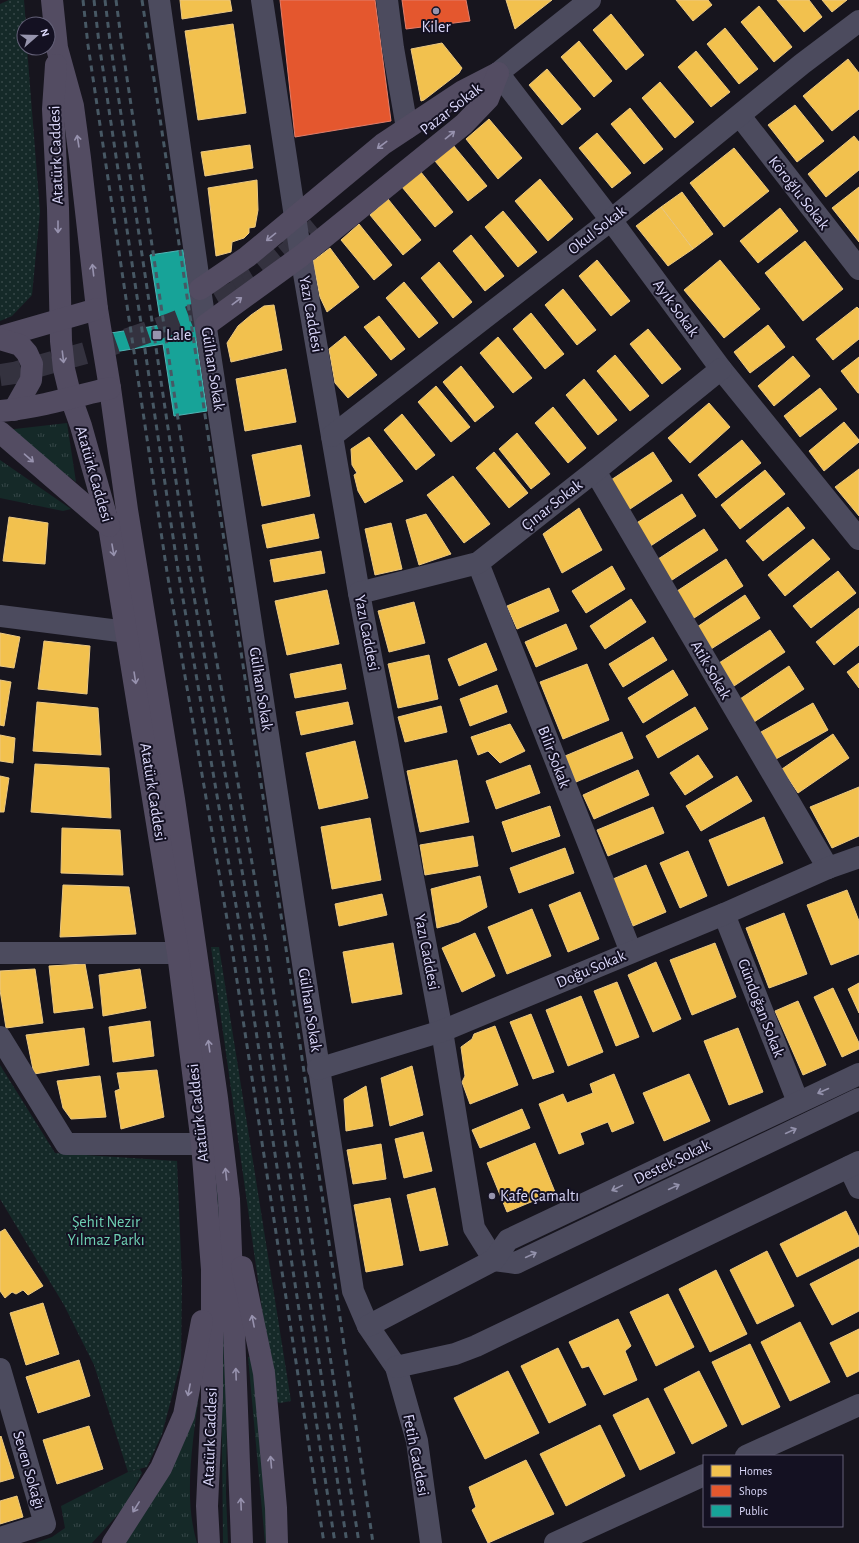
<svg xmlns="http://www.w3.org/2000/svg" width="859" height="1543" font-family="'Alegreya Sans',sans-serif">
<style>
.grass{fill:url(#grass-tufts)}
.park{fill:url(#park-dots)}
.homes{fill:#f2c14e;stroke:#ebc882}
.shops{fill:#e4572e;stroke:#e17e6b}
.public{fill:#17a398;stroke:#52b3b5}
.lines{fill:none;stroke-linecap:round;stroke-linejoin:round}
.major-tunnel{stroke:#34323f;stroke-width:22;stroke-dasharray:22 11;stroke-linecap:butt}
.minor{stroke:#4c4b5e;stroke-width:22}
.major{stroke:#534c62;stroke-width:22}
.rail{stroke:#475864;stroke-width:3;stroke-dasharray:6 5;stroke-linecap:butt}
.oneway{stroke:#9792ae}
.oneway2{stroke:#9492ac}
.poi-dot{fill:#9694ad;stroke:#141122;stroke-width:1.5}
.labels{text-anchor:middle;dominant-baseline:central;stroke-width:4;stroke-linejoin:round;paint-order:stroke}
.poi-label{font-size:16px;fill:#dbd8fa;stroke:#141122;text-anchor:start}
.street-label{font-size:16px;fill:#dbd8fa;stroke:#141122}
.park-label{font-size:16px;fill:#6ed0b3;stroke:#141122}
</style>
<defs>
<pattern id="grass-tufts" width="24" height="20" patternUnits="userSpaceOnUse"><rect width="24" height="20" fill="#152928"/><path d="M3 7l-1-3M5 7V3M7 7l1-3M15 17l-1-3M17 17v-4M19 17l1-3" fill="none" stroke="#364748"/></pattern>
<pattern id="park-dots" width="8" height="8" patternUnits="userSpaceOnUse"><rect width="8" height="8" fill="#152928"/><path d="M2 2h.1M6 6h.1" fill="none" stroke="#364748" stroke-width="1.8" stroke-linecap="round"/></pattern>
</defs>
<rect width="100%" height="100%" fill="#17151e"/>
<g class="grass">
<polygon points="67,423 76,482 6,430"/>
<polygon points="0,460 71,509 63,511 0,498"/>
<polygon points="208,1098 218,1179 227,1406 226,1494 228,1543 223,1543 221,1354"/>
<polygon points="248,1357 252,1357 272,1543 265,1543"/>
<path d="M199,1394C193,1442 183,1497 197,1543H122Z"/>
<polygon points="140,1469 142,1473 123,1509 92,1543 35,1543 52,1537 65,1528 61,1506 128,1472"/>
</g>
<g class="park">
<polygon points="9,0 24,0 26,24 24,24 24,48 27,48 40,212 32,295 12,316 0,321 0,4"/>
<polygon points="211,947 219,947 291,1401 280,1403 275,1401"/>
<polygon points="0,1065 55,1153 177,1161 182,1280 181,1362 162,1434 147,1467 128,1472 94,1365 64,1305 0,1199"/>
</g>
<g class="homes">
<polygon points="180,0 230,0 232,11 182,19"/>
<polygon points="506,0 552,0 515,29"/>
<polygon points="676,0 708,0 712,5 693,21"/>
<polygon points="777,0 809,0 822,17 804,32"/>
<polygon points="822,0 847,0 832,12"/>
<polygon points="759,6 792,47 774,62 741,22"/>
<polygon points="611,14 644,55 626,70 593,30"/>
<polygon points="233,24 246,113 198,120 185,31"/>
<polygon points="725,28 758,69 739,84 707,44"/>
<polygon points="579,41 612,81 594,97 561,57"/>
<polygon points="442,43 462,68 459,73 424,100 421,101 411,49"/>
<polygon points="696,51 730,92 711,107 678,67"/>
<polygon points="848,59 859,73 859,109 832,131 803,96"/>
<polygon points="547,69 581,109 562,125 529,85"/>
<polygon points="660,82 694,122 675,138 642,98"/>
<polygon points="795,105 824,141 797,162 768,125"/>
<polygon points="630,108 663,149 644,164 611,124"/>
<polygon points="489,119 522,158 498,179 466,139"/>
<polygon points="597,133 631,173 612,188 579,148"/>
<polygon points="854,136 859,142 859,170 826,197 808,174"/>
<polygon points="250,145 253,168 205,176 201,152"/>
<polygon points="453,145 487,186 468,201 435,161"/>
<polygon points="734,148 769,191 724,227 690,183"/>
<polygon points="420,171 453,212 435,227 402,187"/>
<polygon points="540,179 573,219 548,241 515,201"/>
<polygon points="257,180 258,210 255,227 249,228 249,233 244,238 232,242 231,252 216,256 208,188"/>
<polygon points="859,187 859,242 832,208"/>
<polygon points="682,192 713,234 693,249 661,207"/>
<polygon points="388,199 421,240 403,255 370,215"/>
<polygon points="661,207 693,249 668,266 636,226"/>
<polygon points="780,208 798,231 758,263 740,241"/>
<polygon points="503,211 537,252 518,267 485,227"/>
<polygon points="359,224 392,265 374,280 341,240"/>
<polygon points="471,235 504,276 485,291 453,251"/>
<polygon points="805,241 843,289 803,321 765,273"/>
<polygon points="330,248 359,287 327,312 320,297 313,261"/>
<polygon points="597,260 630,301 611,316 579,276"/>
<polygon points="720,260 760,309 724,338 684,290"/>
<polygon points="439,262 472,302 453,318 421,278"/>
<polygon points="404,282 438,323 419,338 386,298"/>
<polygon points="563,289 596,330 577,345 545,305"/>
<polygon points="274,305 282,350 231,362 227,343 238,326 251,315 264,306"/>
<polygon points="857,307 859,309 859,339 833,360 816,339"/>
<polygon points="531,313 564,354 545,369 513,329"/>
<polygon points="379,316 405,349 391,360 364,327"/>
<polygon points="768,325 785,347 750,373 734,352"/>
<polygon points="648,329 681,369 662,384 630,344"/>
<polygon points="345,336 377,375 348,398 335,383 329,349"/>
<polygon points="498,337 532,378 513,393 480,353"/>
<polygon points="615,355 649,396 630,411 597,371"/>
<polygon points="793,356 810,376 774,406 758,386"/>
<polygon points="859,357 859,393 858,393 841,371"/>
<polygon points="461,366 494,407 475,422 443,382"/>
<polygon points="286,369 296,422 245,431 236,379"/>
<polygon points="584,379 617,420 598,435 566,395"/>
<polygon points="436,386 470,427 451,442 418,402"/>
<polygon points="820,388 837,409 800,437 784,416"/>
<polygon points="709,403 730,427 690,463 668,438"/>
<polygon points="553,407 586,448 568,463 535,423"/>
<polygon points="402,414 435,455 416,470 384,430"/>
<polygon points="844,422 859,440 859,442 824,471 809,451"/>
<polygon points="517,433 550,474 531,489 499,449"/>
<polygon points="369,437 403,481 365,503 358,491 354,475 357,473 352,465 351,449"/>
<polygon points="742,440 761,463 716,498 698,475"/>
<polygon points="301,445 310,496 262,506 252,455"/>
<polygon points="494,452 528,493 509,508 476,468"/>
<polygon points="653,452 672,481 627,511 608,482"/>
<polygon points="859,469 859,516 835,487"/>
<polygon points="765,470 785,494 740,529 721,505"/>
<polygon points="453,476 490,524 464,543 427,495"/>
<polygon points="682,494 696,516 649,547 635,524"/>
<polygon points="788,507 805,528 763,561 746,541"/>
<polygon points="579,508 602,550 562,573 543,534"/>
<polygon points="314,514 319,538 267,548 262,525"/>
<polygon points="426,514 451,554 419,565 406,520"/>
<polygon points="9,517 48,523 45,564 3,561"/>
<polygon points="391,523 402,569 375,575 365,529"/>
<polygon points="704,529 718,550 669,582 655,561"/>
<polygon points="813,539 830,559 785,596 768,575"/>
<polygon points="321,551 325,573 274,582 270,560"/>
<polygon points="726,559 743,586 691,620 674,593"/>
<polygon points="612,566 625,589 586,613 572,591"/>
<polygon points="838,571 856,593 811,628 793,606"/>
<polygon points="549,588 559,611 517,629 507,606"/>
<polygon points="327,590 339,644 287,655 275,601"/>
<polygon points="745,595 760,618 711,649 697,627"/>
<polygon points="631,599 646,622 605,649 590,626"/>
<polygon points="414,602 425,643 389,652 378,611"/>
<polygon points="859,608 859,645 834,665 816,642"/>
<polygon points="566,624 577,649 536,667 525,642"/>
<polygon points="770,630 785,652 734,686 719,663"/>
<polygon points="0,633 20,637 14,668 0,666"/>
<polygon points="653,637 667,660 623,687 609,664"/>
<polygon points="44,641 90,646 87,694 38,689"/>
<polygon points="486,643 497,670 459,686 448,659"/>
<polygon points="429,655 438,699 398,708 388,664"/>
<polygon points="859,663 859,688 847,672"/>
<polygon points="341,664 346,689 295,698 290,674"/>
<polygon points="587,664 609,720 563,739 540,682"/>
<polygon points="789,666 804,689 754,722 740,699"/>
<polygon points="673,670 688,695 643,723 628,698"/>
<polygon points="0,680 11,682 4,726 0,725"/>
<polygon points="497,685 507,712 470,726 460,699"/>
<polygon points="37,702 98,708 101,755 33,751"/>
<polygon points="348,702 353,724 301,735 296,712"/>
<polygon points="813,703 828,730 776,759 761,732"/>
<polygon points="441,706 447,732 405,742 398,717"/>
<polygon points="695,707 708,729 658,758 646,736"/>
<polygon points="510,724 525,751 500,763 488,751 478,755 471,737"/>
<polygon points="622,732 633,758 576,782 565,756"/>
<polygon points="833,734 849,758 798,793 782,769"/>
<polygon points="0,735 15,738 13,763 0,761"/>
<polygon points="355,741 368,798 319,809 306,753"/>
<polygon points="698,755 713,777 685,795 670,773"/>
<polygon points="457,760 469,822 420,832 407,771"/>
<polygon points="35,764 109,768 111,818 31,812"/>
<polygon points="530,765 540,793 496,809 486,781"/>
<polygon points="638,770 649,795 594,819 583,795"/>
<polygon points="0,776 9,778 4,812 0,812"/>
<polygon points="737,776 752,801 701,831 686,806"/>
<polygon points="859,787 859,836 832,848 810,807"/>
<polygon points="550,806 560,836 512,852 502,822"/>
<polygon points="653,807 664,833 608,856 597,830"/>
<polygon points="764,817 783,863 728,886 709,840"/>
<polygon points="370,818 381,880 332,889 321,827"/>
<polygon points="62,828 120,830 123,875 61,873"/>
<polygon points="473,836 478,866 425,875 420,845"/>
<polygon points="565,848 574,873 519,893 510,868"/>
<polygon points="688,851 707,896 680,908 660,863"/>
<polygon points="646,865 666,912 633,926 613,879"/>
<polygon points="480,876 487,907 459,922 437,928 431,889"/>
<polygon points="63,885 129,887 136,934 60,937"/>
<polygon points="847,890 859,921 859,954 831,965 807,905"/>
<polygon points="580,892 599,939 568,952 549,905"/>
<polygon points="382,894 387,915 339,926 335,904"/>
<polygon points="532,909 551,956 507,974 488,927"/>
<polygon points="784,913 807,974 769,988 746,928"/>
<polygon points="475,933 495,976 462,992 442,948"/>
<polygon points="393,943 402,994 352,1003 343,952"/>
<polygon points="715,943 736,997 692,1015 670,960"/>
<polygon points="656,962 681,1019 653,1032 628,975"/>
<polygon points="85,964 93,1008 54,1013 49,966"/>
<polygon points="35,969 43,1023 6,1028 0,990 0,971"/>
<polygon points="140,969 146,1008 103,1016 99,975"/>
<polygon points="617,982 639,1037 616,1046 594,991"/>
<polygon points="859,983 859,1013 848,989"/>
<polygon points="833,988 859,1043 859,1049 842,1057 814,997"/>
<polygon points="581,996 603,1052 568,1066 546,1010"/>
<polygon points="798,1001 826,1065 803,1075 775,1011"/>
<polygon points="531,1014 554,1072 533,1079 510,1022"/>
<polygon points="150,1021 154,1056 113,1062 109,1027"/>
<polygon points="495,1026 518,1085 470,1104 462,1082 465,1076 461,1047 472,1039 474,1034"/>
<polygon points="84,1028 89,1065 34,1074 26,1035"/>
<polygon points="738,1028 763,1092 729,1105 704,1041"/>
<polygon points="412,1066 423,1115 390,1126 381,1078"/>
<polygon points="157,1070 164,1117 121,1129 115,1091 120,1089 117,1073"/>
<polygon points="614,1074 634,1123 612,1132 608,1122 580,1133 584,1144 559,1154 539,1104 563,1094 567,1103 593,1093 590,1084"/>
<polygon points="689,1074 710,1121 664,1141 643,1093"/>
<polygon points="100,1076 106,1117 71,1119 63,1108 57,1081"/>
<polygon points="366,1086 373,1126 346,1131 344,1099"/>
<polygon points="522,1109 530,1128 480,1148 472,1130"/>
<polygon points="423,1132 432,1171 404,1178 395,1139"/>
<polygon points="535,1143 555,1192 507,1212 487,1163"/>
<polygon points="381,1144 386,1179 353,1184 347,1150"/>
<polygon points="435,1188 448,1245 420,1251 407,1195"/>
<polygon points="390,1198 403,1265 366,1272 354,1205"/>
<polygon points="846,1211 859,1237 859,1246 797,1277 780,1244"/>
<polygon points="5,1229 43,1286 28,1295 23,1290 16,1294 12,1292 5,1298 0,1291 0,1232"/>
<polygon points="767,1251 794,1306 757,1324 730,1270"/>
<polygon points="859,1259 859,1311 832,1325 810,1284"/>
<polygon points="716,1270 747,1334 710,1352 679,1289"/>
<polygon points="668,1294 694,1347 656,1366 630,1312"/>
<polygon points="43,1303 59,1354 26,1365 10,1313"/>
<polygon points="618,1319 631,1346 625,1351 637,1380 604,1395 589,1366 582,1368 569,1342"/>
<polygon points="800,1322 830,1382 790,1401 761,1342"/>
<polygon points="859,1329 859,1371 847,1377 830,1343"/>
<polygon points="750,1344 780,1407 742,1425 712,1362"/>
<polygon points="558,1348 586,1405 549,1423 521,1366"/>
<polygon points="79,1360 90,1396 38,1413 26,1377"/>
<polygon points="508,1371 539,1433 485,1459 454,1398"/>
<polygon points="699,1371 727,1426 692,1444 664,1389"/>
<polygon points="648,1398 675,1453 640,1470 613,1415"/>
<polygon points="600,1425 625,1476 566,1506 540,1454"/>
<polygon points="89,1426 103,1469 57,1484 43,1440"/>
<polygon points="1,1436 14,1478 0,1482 0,1437"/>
<polygon points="526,1460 554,1514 488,1543 472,1510 476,1507 469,1487"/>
<polygon points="17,1496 23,1517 0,1524 0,1501"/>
</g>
<g class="shops">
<polygon points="280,0 375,0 391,121 295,137"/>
<polygon points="402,0 466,0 470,21 406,29"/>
</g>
<polygon class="public" points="183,250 194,319 205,337 196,339 207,411 174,416 163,344 114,352 111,333 161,325 150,255"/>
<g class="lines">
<g class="major-tunnel">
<polyline points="285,255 317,228"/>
<polyline points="231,283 253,270 293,237"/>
<polyline points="0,375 14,373 96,350 168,325 194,315 253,282"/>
</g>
<g class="minor">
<polyline points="159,0 200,289 353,1291 368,1326 396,1367 417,1441 431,1543"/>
<polyline points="262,0 301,256 359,593 442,1031 474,1228 494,1260"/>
<polyline points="387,0 393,48 407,128"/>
<polyline points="590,0 498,73 611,220 721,369 859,539"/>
<polyline points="740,116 859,269"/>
<polyline points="332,436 611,220 802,64 859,21"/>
<polyline points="595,471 828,868"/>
<polyline points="478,563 631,952"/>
<polyline points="359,593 478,563 595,471 721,369"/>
<polyline points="0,616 127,632"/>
<polyline points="724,914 798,1102"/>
<polyline points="0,953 178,953"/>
<polyline points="0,1037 66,1144 202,1144"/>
<polyline points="318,1069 442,1031 724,914 828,868 859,857"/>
<polyline points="849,1167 859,1188"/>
<polyline points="494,1260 516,1263 859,1099"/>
<polyline points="368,1326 494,1260 508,1240 859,1074"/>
<polyline points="396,1367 455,1354 476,1346 859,1162"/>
<polyline points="0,1369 45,1524 0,1538"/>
<polyline points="746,1456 859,1405"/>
<polyline points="555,1543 704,1475"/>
</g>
<g class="major">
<polyline points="52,0 57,48 73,106 80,158 97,309 110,388 127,510 174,799 217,1098 229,1199 242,1543"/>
<polyline points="56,65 53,109 58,208 61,341 64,369 71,398 81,426 109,526 178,953 202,1144 212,1269 212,1397 207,1506 209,1543"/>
<polyline points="200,289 247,257 383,144 463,91 498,73"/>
<polyline points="206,325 301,256 464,124 488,99 498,73"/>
<polyline points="0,337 97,309"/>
<polyline points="0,339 20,345 27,353 32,364 31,380 14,410"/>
<path d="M0,411C37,408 74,397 110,388"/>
<polyline points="0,432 109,526"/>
<polyline points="242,1267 264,1373 276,1508 277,1543"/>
<polyline points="113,1543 161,1468 184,1415 202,1321"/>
</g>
<g class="rail">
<polyline points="83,0 88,45 167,572 231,942 324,1543"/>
<polyline points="94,0 99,43 178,570 242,940 335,1543"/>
<polyline points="105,0 110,41 189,568 254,939 347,1543"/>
<polyline points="116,0 121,38 200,566 265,937 359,1543"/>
<polyline points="142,0 284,935 373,1543"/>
</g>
</g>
<defs><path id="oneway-shaft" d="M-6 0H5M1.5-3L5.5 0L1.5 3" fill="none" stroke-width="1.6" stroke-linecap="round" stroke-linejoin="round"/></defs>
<g class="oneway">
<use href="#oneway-shaft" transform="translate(450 135) rotate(-39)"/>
<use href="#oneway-shaft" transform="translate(78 141) rotate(-99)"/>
<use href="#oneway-shaft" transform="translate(382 145) rotate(143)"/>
<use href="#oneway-shaft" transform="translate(58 227) rotate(90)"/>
<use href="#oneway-shaft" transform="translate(271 237) rotate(141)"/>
<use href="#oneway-shaft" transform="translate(93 270) rotate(-97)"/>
<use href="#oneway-shaft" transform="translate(237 301) rotate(-37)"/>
<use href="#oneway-shaft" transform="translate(63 357) rotate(83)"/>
<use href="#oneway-shaft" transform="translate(29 458) rotate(41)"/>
<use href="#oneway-shaft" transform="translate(113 550) rotate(80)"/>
<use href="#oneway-shaft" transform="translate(135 678) rotate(81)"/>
<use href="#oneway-shaft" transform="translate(209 1046) rotate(-98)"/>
<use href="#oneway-shaft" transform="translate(226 1174) rotate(-96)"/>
<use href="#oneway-shaft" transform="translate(253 1321) rotate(-101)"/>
<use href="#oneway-shaft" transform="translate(236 1374) rotate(-92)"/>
<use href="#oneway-shaft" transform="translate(189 1390) rotate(101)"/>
<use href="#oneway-shaft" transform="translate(271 1462) rotate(-95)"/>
<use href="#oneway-shaft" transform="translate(241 1504) rotate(-92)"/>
<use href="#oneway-shaft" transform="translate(136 1507) rotate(122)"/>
</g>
<g class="oneway2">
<use href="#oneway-shaft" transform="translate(823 1091) rotate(156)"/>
<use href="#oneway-shaft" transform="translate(791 1131) rotate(-25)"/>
<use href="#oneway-shaft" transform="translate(674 1187) rotate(-25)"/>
<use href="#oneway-shaft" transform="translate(617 1188) rotate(154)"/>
<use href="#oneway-shaft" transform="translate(531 1255) rotate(-25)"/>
</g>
<g class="poi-dot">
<circle cx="436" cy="11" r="4"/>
<rect x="152" y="330" width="10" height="10" rx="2"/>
<circle cx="492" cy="1196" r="4"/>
</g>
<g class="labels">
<g class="poi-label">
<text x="436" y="27" text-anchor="middle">Kiler</text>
<text x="166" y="335">Lale</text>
<text x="500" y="1196">Kafe Çamaltı</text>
</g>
<g class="street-label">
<text transform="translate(451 109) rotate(-38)">Pazar Sokak</text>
<text transform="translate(56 155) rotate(-92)">Atatürk Caddesi</text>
<text transform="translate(799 193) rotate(52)">Köroğlu Sokak</text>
<text transform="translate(597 230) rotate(-38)">Okul Sokak</text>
<text transform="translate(676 308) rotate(54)">Ayık Sokak</text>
<text transform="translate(311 314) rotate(80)">Yazı Caddesi</text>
<text transform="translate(213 369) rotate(81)">Gülhan Sokak</text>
<text transform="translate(94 474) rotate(74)">Atatürk Caddesi</text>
<text transform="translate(552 505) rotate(-38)">Çınar Sokak</text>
<text transform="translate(367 633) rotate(79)">Yazı Caddesi</text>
<text transform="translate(711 670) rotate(60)">Atik Sokak</text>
<text transform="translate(261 689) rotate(81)">Gülhan Sokak</text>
<text transform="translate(554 757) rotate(69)">Bilir Sokak</text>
<text transform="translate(153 792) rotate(81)">Atatürk Caddesi</text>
<text transform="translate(427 952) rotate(79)">Yazı Caddesi</text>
<text transform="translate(591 969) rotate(-23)">Doğu Sokak</text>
<text transform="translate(761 1008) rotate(69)">Gündoğan Sokak</text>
<text transform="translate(310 1010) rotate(81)">Gülhan Sokak</text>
<text transform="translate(198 1113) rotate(-96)">Atatürk Caddesi</text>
<text transform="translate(672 1162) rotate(-26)">Destek Sokak</text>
<text transform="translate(210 1437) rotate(-88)">Atatürk Caddesi</text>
<text transform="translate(416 1455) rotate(79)">Fetih Caddesi</text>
<text transform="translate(29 1470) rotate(74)">Seven Sokağı</text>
</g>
<g class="park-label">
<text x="106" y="1222">Şehit Nezir<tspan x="106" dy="18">Yılmaz Parkı</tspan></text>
</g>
</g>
<rect x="703" y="1455" width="140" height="72" fill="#141122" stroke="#646178"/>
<rect x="711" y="1465" width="20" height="12" fill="#f2c14e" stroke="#646178"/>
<text x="739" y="1475" font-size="12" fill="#dbd8fa">Homes</text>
<rect x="711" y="1485" width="20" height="12" fill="#e4572e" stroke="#646178"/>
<text x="739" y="1495" font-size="12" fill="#dbd8fa">Shops</text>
<rect x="711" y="1505" width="20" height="12" fill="#17a398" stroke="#646178"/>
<text x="739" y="1515" font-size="12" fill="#dbd8fa">Public</text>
<g transform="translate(36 36) rotate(70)"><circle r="19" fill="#141122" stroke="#646178"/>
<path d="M0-3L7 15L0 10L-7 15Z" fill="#9694ad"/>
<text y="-6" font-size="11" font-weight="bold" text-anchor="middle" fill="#dbd8fa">N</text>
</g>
</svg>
